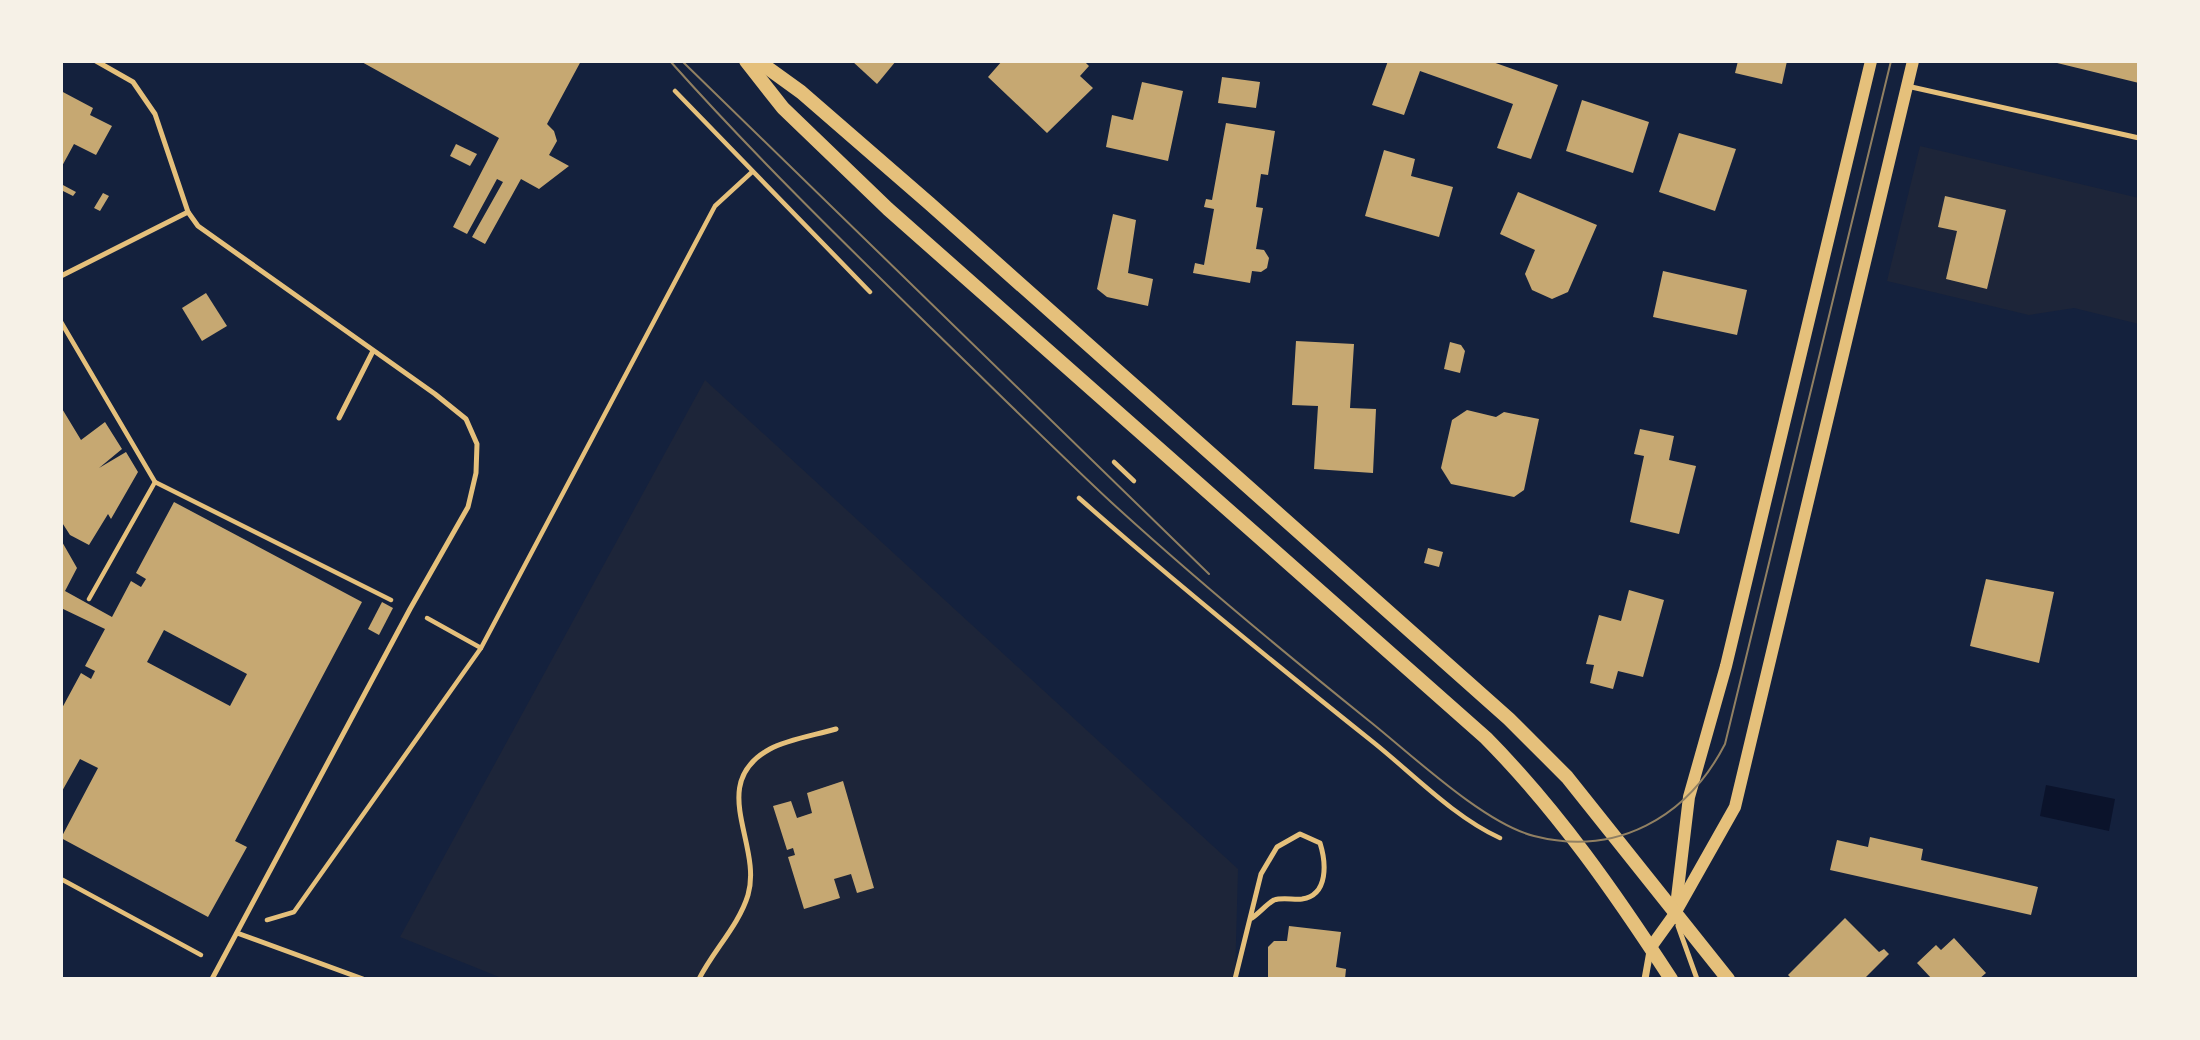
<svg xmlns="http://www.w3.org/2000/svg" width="2200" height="1040" font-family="'DM Sans',sans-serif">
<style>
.green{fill:#1d2539}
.water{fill:#0b132b}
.building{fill:#c6a872;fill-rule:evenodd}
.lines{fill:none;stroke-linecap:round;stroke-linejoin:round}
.path{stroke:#e5c07b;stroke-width:4.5}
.service{stroke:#e5c07b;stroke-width:5}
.minor{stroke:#e5c07b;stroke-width:7}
.tertiary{stroke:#e5c07b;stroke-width:12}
.secondary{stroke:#e5c07b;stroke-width:14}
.tram{stroke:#918062;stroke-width:2}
</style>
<rect width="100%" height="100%" fill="#14213d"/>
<g class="green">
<polygon points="1920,146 2139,198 2139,324 2074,308 2029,315 1887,281"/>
<polygon points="705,380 1238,869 1235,979 504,979 400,937"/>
</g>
<polygon class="water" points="2046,785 2115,799 2109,831 2040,816"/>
<g class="building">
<polygon points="360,61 581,61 547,124 554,131 557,141 549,155 569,166 539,189 521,179 485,244 472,237 503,182 497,179 467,234 453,227 499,138"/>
<polygon points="852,61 896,61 877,84"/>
<polygon points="1002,61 1084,61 1089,66 1080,76 1093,88 1047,133 988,77"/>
<polygon points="1388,61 1490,61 1558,85 1531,159 1497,148 1513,104 1420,71 1404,115 1372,105"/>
<polygon points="1738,61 1787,61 1782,84 1735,73"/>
<polygon points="2054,61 2139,61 2139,83 2053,62"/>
<polygon points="1222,77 1260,82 1256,108 1218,103"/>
<polygon points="1142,82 1183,91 1168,161 1106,147 1112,115 1133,120"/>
<polygon points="61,91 93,108 90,115 112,126 96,155 74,144 61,168"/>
<polygon points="1582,100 1649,122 1633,173 1566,151"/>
<polygon points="1226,123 1275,131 1268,175 1261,174 1256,207 1263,208 1256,249 1264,250 1269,258 1267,268 1261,272 1252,271 1250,283 1193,273 1195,263 1204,265 1214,209 1204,207 1206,199 1212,200"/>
<polygon points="1679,133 1736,149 1715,211 1659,192"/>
<polygon points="456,144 477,154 470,166 450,156"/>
<polygon points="1384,150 1415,159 1411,176 1453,187 1439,237 1365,216"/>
<polygon points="61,184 76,192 73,196 61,190"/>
<polygon points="1518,192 1597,225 1568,292 1552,299 1532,290 1525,274 1535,250 1500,234"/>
<polygon points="103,193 109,196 100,211 94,208"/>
<polygon points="1945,196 2006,210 1987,289 1946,279 1957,231 1938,227"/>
<polygon points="1113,214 1136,220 1128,273 1153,279 1148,306 1107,297 1097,289"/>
<polygon points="1663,271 1747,290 1737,335 1653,317"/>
<polygon points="206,293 227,326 202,341 182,308"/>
<polygon points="1296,341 1354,344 1350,408 1376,409 1373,473 1314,469 1318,406 1292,405"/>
<polygon points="1450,342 1461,345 1465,351 1460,373 1444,369"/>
<polygon points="61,407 81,440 105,422 122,449 99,468 126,452 138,472 111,519 108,514 89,545 70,535 61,521"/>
<polygon points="1467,410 1496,417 1504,412 1539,419 1524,490 1514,497 1451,484 1441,468 1452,420"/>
<polygon points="1640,429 1674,436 1669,460 1696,466 1679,534 1630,522 1644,456 1634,454"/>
<path d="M174,502L362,602L235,841L247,847L208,917L61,838L98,768L80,759L61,793V710L81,673L91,679L95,671L85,666L105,629L61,608V540L77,568L65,591L112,617L131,581L141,587L146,579L136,573ZM164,630L247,674L230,706L147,662Z"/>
<polygon points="1428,548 1443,552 1439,567 1424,563"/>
<polygon points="1986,579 2054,592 2039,663 1970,646"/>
<polygon points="1629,590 1664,600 1643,677 1618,671 1613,689 1590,683 1594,665 1586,664 1599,615 1621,621"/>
<polygon points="382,602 393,608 379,635 368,629"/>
<polygon points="843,781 874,888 857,893 851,874 834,879 840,898 804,909 788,857 795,855 793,848 787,850 773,806 791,801 797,818 812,813 807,793"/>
<polygon points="1870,837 1923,849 1921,860 2038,887 2031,915 1830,870 1837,840 1868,847"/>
<polygon points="1845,918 1879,952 1884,949 1889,954 1864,979 1792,979 1788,975"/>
<polygon points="1289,926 1341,932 1336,967 1346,969 1345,979 1268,979 1268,947 1274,941 1287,941"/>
<polygon points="1954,938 1986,973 1979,979 1932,979 1917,963 1936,945 1941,950"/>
</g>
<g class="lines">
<g class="path">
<polyline points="675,91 870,292"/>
<polyline points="61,322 155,482"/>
<polyline points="1114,462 1134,481"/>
<path d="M1079,498C1175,583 1274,663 1373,742C1413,774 1454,817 1500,838"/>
<polyline points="89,599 155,482 391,600"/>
<polyline points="427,618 481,648"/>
<polyline points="61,879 201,955"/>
<polyline points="267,920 294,912 481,648 715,206 752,172"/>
</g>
<g class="service">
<polyline points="96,61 133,82 155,114 188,212 198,226 435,394 466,419 477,444 476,473 468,507 410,609 212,979"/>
<polyline points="1907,86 2139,138"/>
<polyline points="61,276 188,212"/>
<polyline points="339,418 373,351"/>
<polyline points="1678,926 1697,979"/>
<polyline points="237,933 363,979"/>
<path d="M699,979C713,951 739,925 748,895C763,844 706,784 770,749C788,739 816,735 836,729"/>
<path d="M1235,979L1261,874L1277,847L1300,834L1320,843C1326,862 1329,895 1302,899C1294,900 1282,897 1274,900C1267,904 1259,913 1252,918"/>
</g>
<polyline class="minor" points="1645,979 1650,951"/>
<g class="tertiary">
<polyline points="1676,906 1689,797 1726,666 1871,61"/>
<polyline points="1651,947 1674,915 1735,807 1913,61"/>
</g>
<g class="secondary">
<path d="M746,61L783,108L888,209L1486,738C1558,811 1615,893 1671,979"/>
<polyline points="758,61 801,92 930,204 1509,719 1567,777 1728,979"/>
</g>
<g class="tram">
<path d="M670,61C753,154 841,240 930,327C990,385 1050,445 1111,502C1194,578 1281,650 1368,720C1411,754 1483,823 1534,836C1616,857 1687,818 1725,744L1891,61"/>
<polyline points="682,61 1209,574"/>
</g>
</g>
<rect width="2200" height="1040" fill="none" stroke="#f6f1e7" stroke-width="126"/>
</svg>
